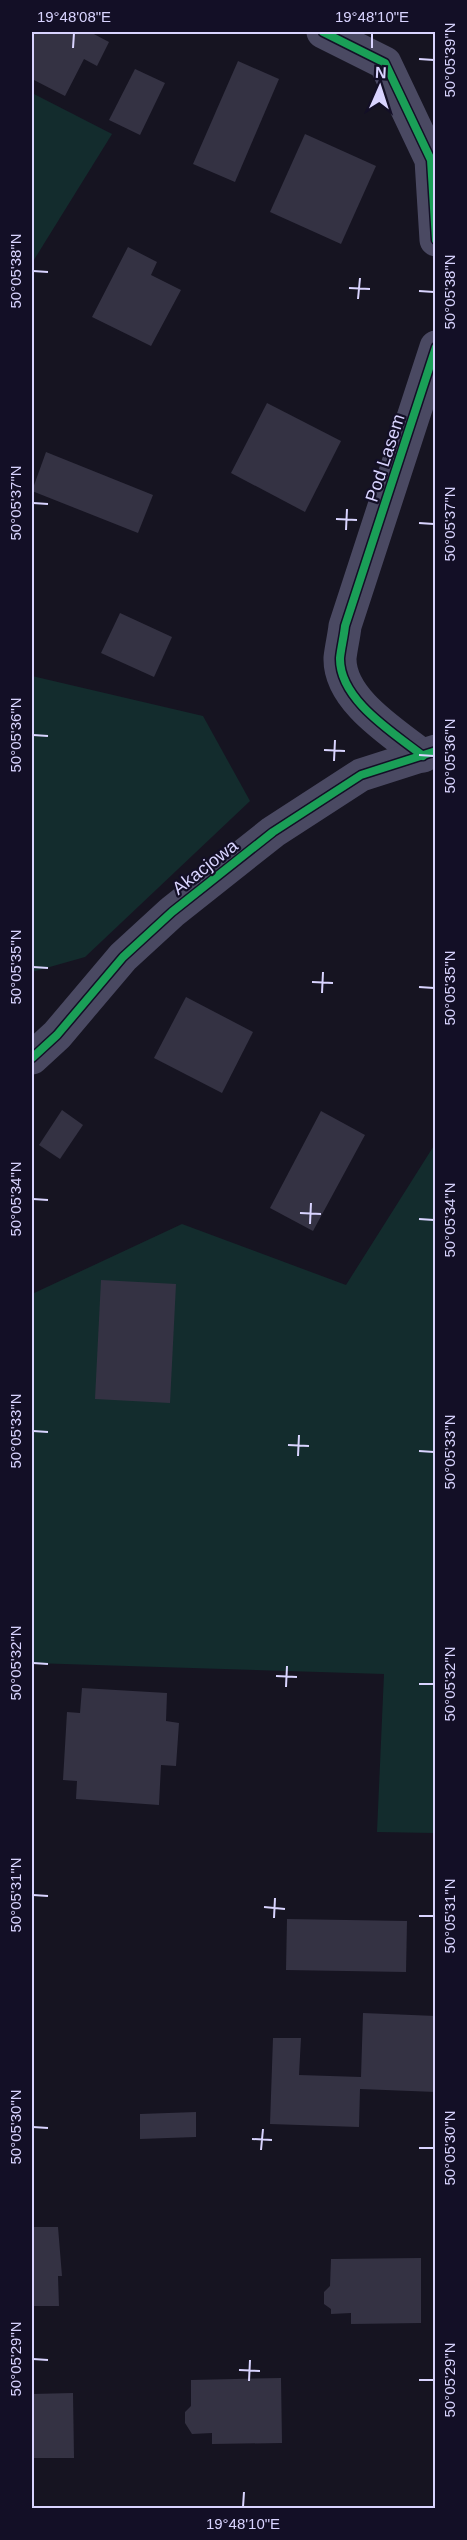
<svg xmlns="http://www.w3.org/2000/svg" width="467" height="2540" font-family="Arial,sans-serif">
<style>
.green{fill:#132c2d}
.building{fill:#343243}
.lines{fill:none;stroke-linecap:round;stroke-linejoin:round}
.street{stroke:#4a4962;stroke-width:33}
.cycleway-casing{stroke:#130f26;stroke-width:11}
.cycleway{stroke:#1a9f57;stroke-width:8}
.ticks{fill:none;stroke:#d9d4ff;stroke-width:2}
.labels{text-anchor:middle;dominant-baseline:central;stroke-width:4.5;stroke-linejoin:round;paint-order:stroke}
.street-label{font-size:18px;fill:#d9d4ff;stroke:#130f26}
.neatline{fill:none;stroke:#d9d4ff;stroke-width:2}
.ticks-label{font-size:15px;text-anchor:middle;fill:#d9d4ff}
</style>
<rect width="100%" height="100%" fill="#161421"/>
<g class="green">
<polygon points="32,93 112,134 32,263"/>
<polygon points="32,676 203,716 250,801 85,957 32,972"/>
<polygon points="435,1144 435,1833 377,1832 384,1674 32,1663 32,1294 182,1224 346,1285"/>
</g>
<g class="building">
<polygon points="32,32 90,32 109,42 97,66 84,59 65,96 32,79"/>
<polygon points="238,61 279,79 235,182 193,164"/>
<polygon points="135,69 165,83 140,135 109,120"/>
<polygon points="305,134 376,166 341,244 270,212"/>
<polygon points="128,247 157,262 151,275 181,290 151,346 92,317"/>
<polygon points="267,403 341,441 305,512 231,473"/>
<polygon points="46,452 153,495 138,533 32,491"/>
<polygon points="120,613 172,637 154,677 101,653"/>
<polygon points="186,997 253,1032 222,1093 154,1058"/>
<polygon points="62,1110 83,1125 60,1159 39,1145"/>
<polygon points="321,1111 365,1135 313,1231 270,1208"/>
<polygon points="101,1280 176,1284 170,1403 95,1399"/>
<polygon points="82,1688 167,1693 166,1721 179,1723 176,1766 161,1765 159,1805 76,1799 77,1781 63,1780 67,1712 80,1713"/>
<polygon points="287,1919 407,1921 406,1972 286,1970"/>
<polygon points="363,2013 436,2016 436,2092 360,2089 359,2127 270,2124 273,2038 301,2038 299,2075 361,2077"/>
<polygon points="196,2112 196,2137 140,2139 140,2114"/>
<polygon points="32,2227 58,2227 62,2276 58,2276 59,2306 32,2306"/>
<polygon points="421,2258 421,2323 351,2324 351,2313 331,2314 331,2309 324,2304 324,2292 330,2286 331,2259"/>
<polygon points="281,2378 282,2443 212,2444 212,2433 192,2434 185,2423 185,2412 191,2406 191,2380"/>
<polygon points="73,2393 74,2458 32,2458 32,2394"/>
</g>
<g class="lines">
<g class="street">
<polyline points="323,32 385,63 431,160 436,240"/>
<path d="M423,756C394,733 339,700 340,658C341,648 344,636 345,626L436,347"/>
<polyline points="32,1058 57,1035 123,957 172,912 273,832 361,775 436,751"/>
</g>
<defs>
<g id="cycleway">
<polyline points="323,32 385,63 431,160 436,240"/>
<path d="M423,756C394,733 339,700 340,658C341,648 344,636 345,626L436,347"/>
<polyline points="32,1058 57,1035 123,957 172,912 273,832 361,775 436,751"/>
</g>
</defs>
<use href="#cycleway" class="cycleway-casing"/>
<use href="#cycleway" class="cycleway"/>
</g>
<path class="ticks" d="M73,48L74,33M372,48V33M419,59L434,60M33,271L48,272M349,288L370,289M419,291L434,292M358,299L360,278M33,503L48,504M336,519L357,520M419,523L434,524M346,530L347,509M33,735L48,736M324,750L345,751M419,755L434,756M334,761L335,740M33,967L48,968M312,982L333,983M419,987L434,988M322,993L323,972M33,1199L48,1200M300,1213L321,1214M419,1219L434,1220M310,1224L311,1203M33,1431L48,1432M288,1445L309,1446M419,1451L434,1452M298,1456L299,1435M33,1663L48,1664M276,1676L297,1677M419,1684H434M286,1687L287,1666M33,1895L48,1896M264,1907L285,1909M419,1916H434M274,1918L275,1898M33,2127L48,2128M252,2139L272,2140M419,2148H434M261,2150L263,2129M33,2359L48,2360M239,2370L260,2371M419,2380H434M249,2381L250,2360M243,2507L244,2492"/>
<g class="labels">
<g class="street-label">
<text transform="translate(385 458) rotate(-72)">Pod Lasem</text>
<text transform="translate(205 867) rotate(-38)">Akacjowa</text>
</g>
</g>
<rect width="467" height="2540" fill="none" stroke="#130f26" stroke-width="66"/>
<g transform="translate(380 87) rotate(3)" stroke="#130f26" stroke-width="4.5" paint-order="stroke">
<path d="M0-4.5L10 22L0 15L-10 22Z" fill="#d9d4ff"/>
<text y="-9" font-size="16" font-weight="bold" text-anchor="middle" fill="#d9d4ff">N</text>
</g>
<rect x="33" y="33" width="401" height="2474" class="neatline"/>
<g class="ticks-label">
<text x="74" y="22">19°48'08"E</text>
<text x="372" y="22">19°48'10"E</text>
<text transform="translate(450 60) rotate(-90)" y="5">50°05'39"N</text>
<text transform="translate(16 271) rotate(-90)" y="5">50°05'38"N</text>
<text transform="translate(450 292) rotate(-90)" y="5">50°05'38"N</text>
<text transform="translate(16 503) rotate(-90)" y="5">50°05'37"N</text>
<text transform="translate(450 524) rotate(-90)" y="5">50°05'37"N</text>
<text transform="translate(16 735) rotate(-90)" y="5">50°05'36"N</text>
<text transform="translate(450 756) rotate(-90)" y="5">50°05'36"N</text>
<text transform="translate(16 967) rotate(-90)" y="5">50°05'35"N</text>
<text transform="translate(450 988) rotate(-90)" y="5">50°05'35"N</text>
<text transform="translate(16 1199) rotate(-90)" y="5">50°05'34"N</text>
<text transform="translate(450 1220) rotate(-90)" y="5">50°05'34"N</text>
<text transform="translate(16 1431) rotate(-90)" y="5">50°05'33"N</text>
<text transform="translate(450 1452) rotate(-90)" y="5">50°05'33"N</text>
<text transform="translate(16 1663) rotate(-90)" y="5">50°05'32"N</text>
<text transform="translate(450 1684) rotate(-90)" y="5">50°05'32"N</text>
<text transform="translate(16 1895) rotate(-90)" y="5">50°05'31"N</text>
<text transform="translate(450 1916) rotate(-90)" y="5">50°05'31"N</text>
<text transform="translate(16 2127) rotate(-90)" y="5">50°05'30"N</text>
<text transform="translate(450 2148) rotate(-90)" y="5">50°05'30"N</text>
<text transform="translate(16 2359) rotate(-90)" y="5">50°05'29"N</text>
<text transform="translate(450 2380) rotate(-90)" y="5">50°05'29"N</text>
<text x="243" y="2529">19°48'10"E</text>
</g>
</svg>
